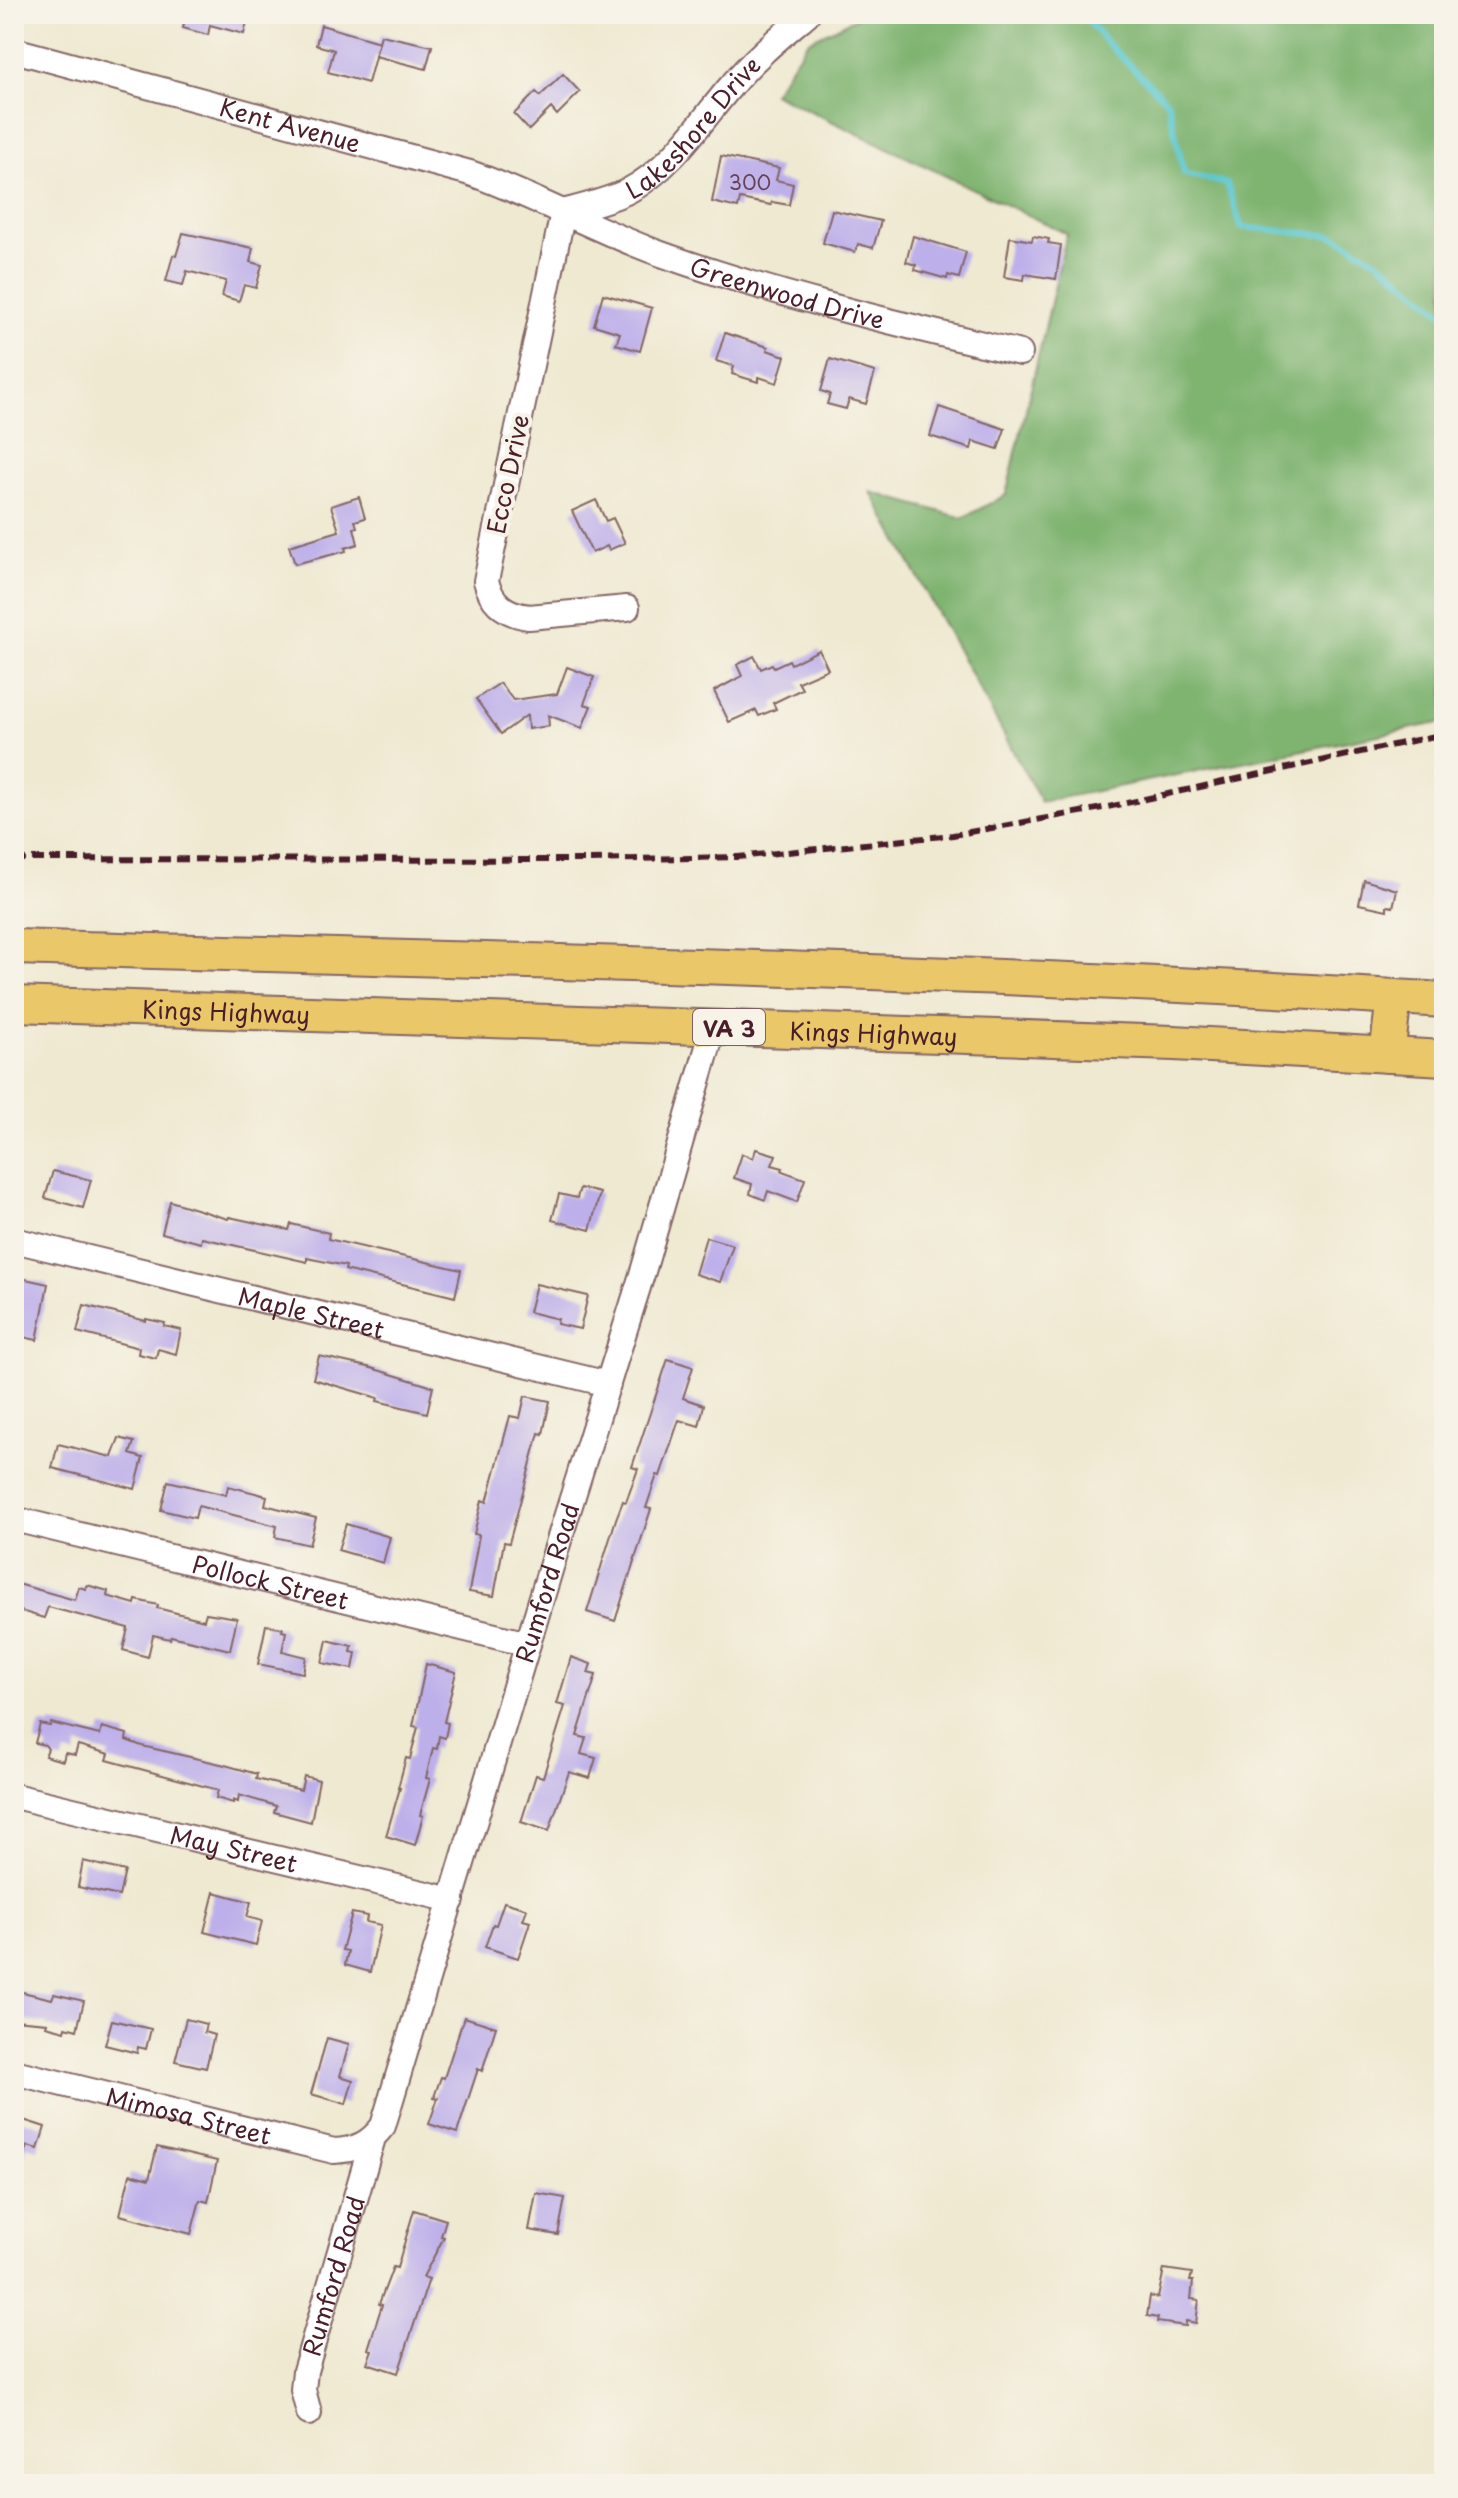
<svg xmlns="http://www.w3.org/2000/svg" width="1458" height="2498" font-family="'Playpen Sans',sans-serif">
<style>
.forest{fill:#7eb36f;stroke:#64694d;stroke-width:2}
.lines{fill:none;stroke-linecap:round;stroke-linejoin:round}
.stream{stroke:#5cc9d2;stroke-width:6}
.building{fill:#bdafea}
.minor-casing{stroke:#846665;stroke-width:28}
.highway-casing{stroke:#846665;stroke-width:38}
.minor{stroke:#fff;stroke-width:24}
.highway{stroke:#eac769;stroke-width:34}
.rail{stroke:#4a1f2b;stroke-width:6;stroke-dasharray:12 6;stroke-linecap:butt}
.labels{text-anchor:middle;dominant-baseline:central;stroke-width:8;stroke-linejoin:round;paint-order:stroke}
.number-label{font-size:20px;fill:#67435b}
.shield{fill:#f7f3e8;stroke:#7e5f64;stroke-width:2}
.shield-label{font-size:22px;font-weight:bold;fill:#4a1f2b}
.street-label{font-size:24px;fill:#4a1f2b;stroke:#f7f3e8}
</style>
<rect width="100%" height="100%" fill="#f7f3e8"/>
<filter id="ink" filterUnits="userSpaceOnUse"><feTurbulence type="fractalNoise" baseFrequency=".0125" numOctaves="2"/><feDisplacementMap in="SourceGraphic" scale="16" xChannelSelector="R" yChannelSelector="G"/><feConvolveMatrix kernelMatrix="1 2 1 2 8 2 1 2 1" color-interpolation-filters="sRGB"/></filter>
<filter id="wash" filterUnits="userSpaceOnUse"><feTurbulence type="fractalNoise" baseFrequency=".006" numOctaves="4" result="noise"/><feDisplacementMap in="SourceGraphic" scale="32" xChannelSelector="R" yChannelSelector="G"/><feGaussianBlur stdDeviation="1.8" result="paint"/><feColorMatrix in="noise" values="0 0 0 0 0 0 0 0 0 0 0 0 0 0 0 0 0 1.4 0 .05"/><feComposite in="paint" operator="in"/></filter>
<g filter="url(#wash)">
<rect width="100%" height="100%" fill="#efe9d1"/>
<polygon class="forest" points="864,14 1444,14 1444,722 1041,802 871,492 963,518 1006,495 1067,234 773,93 808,41"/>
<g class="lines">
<polyline class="stream" points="1082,14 1107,43 1168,102 1184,173 1227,184 1241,227 1335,236 1381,263 1444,314"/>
</g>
<g id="blocks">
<g class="building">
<polygon points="186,14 249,14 244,34 210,25 208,35 183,28"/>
<polygon points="321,25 379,42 368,83 328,72 334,50 316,45"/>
<polygon points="381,35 432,46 426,69 375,56"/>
<polygon points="563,74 580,92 557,115 551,108 529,130 514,114 536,92 540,96"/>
<polygon points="721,156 779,168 776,180 793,184 789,205 772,202 771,205 740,199 738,208 712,202"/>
<polygon points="832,210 881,221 873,248 858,244 855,252 823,243"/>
<polygon points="183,233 253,248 250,262 262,265 256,288 244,285 239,301 222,296 226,281 187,271 183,285 166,281 173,255 176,256"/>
<polygon points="913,236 966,252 959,278 948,275 947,279 915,270 916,265 906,262"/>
<polygon points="1033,236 1049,239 1048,243 1061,245 1056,279 1025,274 1024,280 1004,277 1010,237 1032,241"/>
<polygon points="603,294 652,308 640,351 616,344 620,333 594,325"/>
<polygon points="725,333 768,347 767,350 785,356 777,383 759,377 758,382 732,374 734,366 716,361"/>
<polygon points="830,359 875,372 866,404 849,399 846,409 827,404 830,394 821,391"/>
<polygon points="939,407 1005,429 998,449 973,441 971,449 930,436"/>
<polygon points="359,497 365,518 355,521 357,527 354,528 358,544 345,548 346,551 295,564 289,546 339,531 331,506"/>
<polygon points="596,500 606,521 613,518 625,543 609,550 607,546 592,553 572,511"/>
<polygon points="819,650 828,669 798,682 802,689 773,703 776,709 759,716 756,710 729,722 714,691 742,676 737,665 754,656 761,669 772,664 774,667 789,660 791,664"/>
<polygon points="567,667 594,677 584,704 591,706 582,728 548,715 549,726 528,729 527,715 501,734 476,699 500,683 513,700 557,694"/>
<polygon points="1364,880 1397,890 1393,907 1387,906 1387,910 1359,904"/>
<polygon points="756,1149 776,1155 772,1165 783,1168 782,1171 805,1179 797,1202 768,1191 765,1200 750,1194 752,1184 734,1178 742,1154 753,1158"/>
<polygon points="53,1171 91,1180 83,1208 45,1198"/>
<polygon points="580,1188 600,1193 590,1230 552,1220 559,1194 577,1198"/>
<polygon points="170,1201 228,1219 229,1217 289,1230 291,1224 329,1233 328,1239 461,1270 455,1297 345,1270 346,1266 307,1258 307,1262 202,1238 201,1243 162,1233"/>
<polygon points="706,1237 733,1245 720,1282 695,1274"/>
<polygon points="21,1278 48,1284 37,1340 14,1335 14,1294 17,1280 21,1281"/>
<polygon points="536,1284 588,1296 580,1329 557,1324 558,1319 529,1312"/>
<polygon points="84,1305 146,1321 146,1319 165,1323 164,1326 181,1330 176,1354 158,1349 156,1358 138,1354 139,1348 77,1332"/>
<polygon points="319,1356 368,1367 433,1387 427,1413 377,1401 378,1398 313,1379"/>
<polygon points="668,1359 693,1367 683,1398 704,1405 699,1426 679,1420 660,1476 657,1475 646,1508 651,1509 615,1621 587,1612 616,1519 623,1501 626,1502 638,1469 632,1467"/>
<polygon points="525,1396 550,1401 543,1434 539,1433 509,1543 504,1542 494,1596 469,1592 479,1535 474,1534 482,1500 487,1502 510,1416 520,1418"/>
<polygon points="119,1438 134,1442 130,1454 143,1458 135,1489 52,1468 58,1444 112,1457"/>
<polygon points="168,1481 226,1495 228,1486 267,1496 265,1505 316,1518 309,1545 275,1537 277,1526 198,1506 195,1518 161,1510"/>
<polygon points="346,1524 390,1537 383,1563 338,1550"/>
<polygon points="14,1583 75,1600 79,1587 86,1589 87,1585 108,1591 107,1596 135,1604 136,1600 158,1605 157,1608 204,1620 206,1613 237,1618 230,1650 171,1636 170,1639 153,1635 148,1657 123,1650 128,1628 48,1607 44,1618 14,1609"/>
<polygon points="266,1625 283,1628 282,1631 286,1632 282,1651 306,1657 303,1673 258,1664"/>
<polygon points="327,1640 352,1646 351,1652 356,1653 353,1669 322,1663"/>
<polygon points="571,1657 591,1664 588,1673 596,1675 577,1736 586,1738 581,1754 596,1758 590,1778 569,1772 549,1831 521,1822 536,1775 543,1777 565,1706 557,1704"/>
<polygon points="426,1664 456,1672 444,1722 448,1723 445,1738 439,1736 437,1749 433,1748 426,1778 430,1779 420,1815 423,1816 415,1845 386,1836 400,1788 398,1788 406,1758 410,1759 418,1727 413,1726"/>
<polygon points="51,1723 100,1735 102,1727 127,1734 126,1740 142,1746 225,1765 257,1774 256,1779 301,1790 304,1776 319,1780 311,1822 274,1812 276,1806 239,1795 238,1802 233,1800 233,1803 216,1798 218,1790 107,1760 109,1754 78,1745 75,1755 65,1753 63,1761 45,1756 48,1749 45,1745 35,1743 40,1724 50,1726"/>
<polygon points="83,1861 125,1871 119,1896 78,1887"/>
<polygon points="214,1892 251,1902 247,1917 262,1921 256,1945 204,1932"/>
<polygon points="504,1902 527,1909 523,1920 530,1922 518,1958 485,1947 493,1924 496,1925"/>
<polygon points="352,1913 367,1916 366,1922 381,1925 370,1972 345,1965 348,1951 342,1950"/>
<polygon points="14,1990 52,1999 54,1994 84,2001 77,2030 66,2027 65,2031 46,2026 47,2023 14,2020"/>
<polygon points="464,2017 496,2027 482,2071 478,2069 457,2133 429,2124 438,2098 434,2097 441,2077 444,2078"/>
<polygon points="186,2019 206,2024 204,2032 214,2035 206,2068 175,2061"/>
<polygon points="112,2020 151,2029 146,2049 138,2047 137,2053 105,2045"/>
<polygon points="327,2038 349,2044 340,2076 353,2080 346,2104 311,2094"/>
<polygon points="14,2117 45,2127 38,2149 27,2146 17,2174 14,2174"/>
<polygon points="157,2147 217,2161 208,2202 200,2200 191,2234 120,2215 130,2174 149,2179"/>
<polygon points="536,2193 565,2198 558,2235 529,2230"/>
<polygon points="414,2210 446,2220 441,2236 444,2237 423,2277 429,2279 398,2373 367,2363 372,2350 368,2349 382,2305 379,2304 393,2267 397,2268"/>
<polygon points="1164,2269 1192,2273 1190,2281 1193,2281 1191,2299 1199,2300 1196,2323 1186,2321 1186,2326 1157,2322 1158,2318 1147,2316 1150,2296 1158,2298"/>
</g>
</g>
</g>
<g filter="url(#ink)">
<use href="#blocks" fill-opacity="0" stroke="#846665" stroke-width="2"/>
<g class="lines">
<defs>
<g id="minor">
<path id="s1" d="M14,50L470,173C536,196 596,231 661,254C778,296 900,324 1020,353"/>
<path d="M563,212L486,581C492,604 506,614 529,617L627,608"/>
<path id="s2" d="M563,212C585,206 608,201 628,191C671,169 700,122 731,86C753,59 780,37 807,14"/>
<path id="s3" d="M14,1240L608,1384"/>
<path id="s4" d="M14,1519L528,1644"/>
<path id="s5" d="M14,1796L452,1900"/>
<path id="s6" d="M14,2072L334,2151C356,2150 369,2144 383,2126L560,1537L644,1268L714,1026"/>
<path id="s7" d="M309,2413L303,2390L305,2371L373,2138"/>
</g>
<g id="highway">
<path d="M14,947C491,961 968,969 1444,1000"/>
<path id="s8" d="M14,1004L1174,1043L1444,1058"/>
<polyline points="1387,1055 1394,997"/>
</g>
</defs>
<use href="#minor" class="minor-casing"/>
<use href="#highway" class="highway-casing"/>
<use href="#minor" class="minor"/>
<use href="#highway" class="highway"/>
<polyline class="rail" points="14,859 586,860 738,857 953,835 1108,807 1444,734"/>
</g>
</g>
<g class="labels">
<g class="number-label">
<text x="750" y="182">300</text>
</g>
<rect class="shield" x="693" y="1009" width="72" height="36" rx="6"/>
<g class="shield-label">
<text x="729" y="1027">VA 3</text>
</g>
<g class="street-label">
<text stroke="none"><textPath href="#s2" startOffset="160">Lakeshore Drive</textPath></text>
<text stroke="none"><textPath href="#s1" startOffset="286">Kent Avenue</textPath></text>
<text stroke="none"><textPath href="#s1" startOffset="812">Greenwood Drive</textPath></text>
<text transform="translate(507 474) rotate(-78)">Ecco Drive</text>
<text stroke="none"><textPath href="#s8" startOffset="212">Kings Highway</textPath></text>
<text stroke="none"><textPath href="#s8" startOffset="860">Kings Highway</textPath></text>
<text stroke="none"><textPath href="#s3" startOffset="306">Maple Street</textPath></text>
<text stroke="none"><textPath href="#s4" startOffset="264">Pollock Street</textPath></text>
<text stroke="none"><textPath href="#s6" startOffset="954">Rumford Road</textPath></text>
<text stroke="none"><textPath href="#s5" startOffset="226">May Street</textPath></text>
<text stroke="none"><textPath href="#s6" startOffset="180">Mimosa Street</textPath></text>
<text stroke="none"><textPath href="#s7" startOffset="142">Rumford Road</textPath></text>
</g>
</g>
<rect width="1458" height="2498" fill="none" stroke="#f7f3e8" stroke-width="48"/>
</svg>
